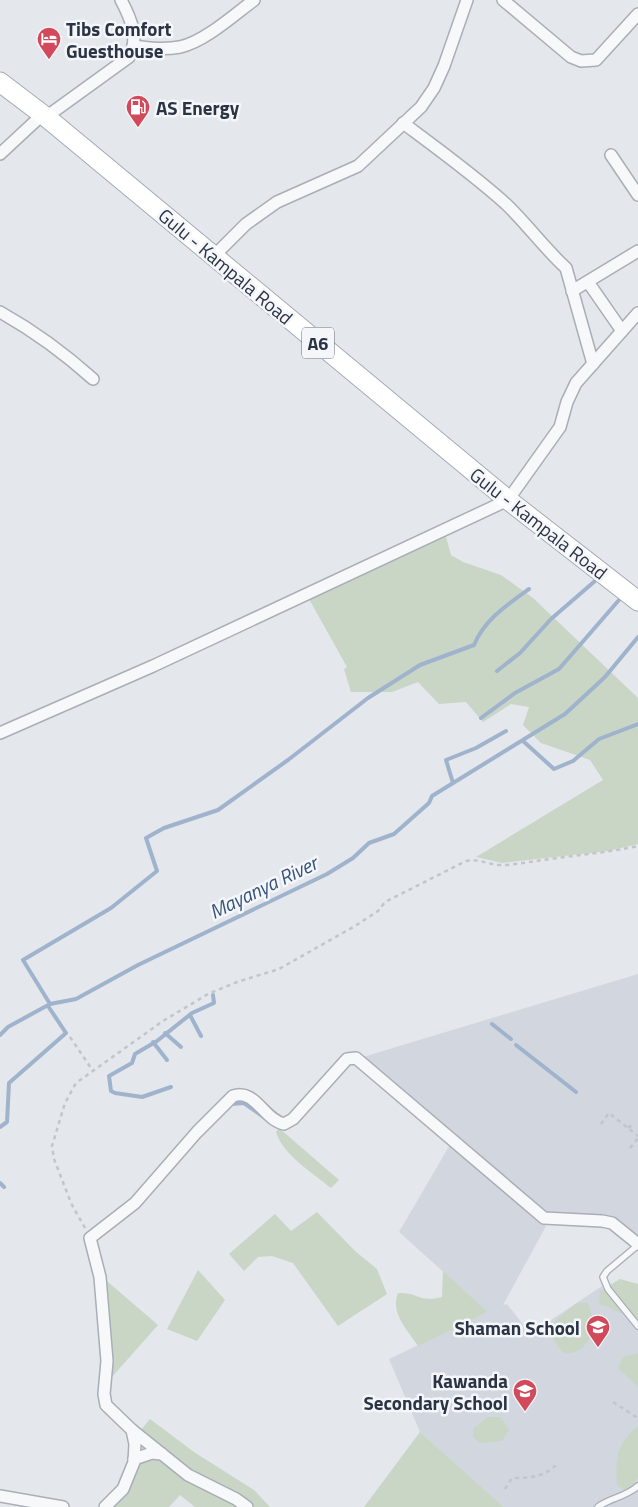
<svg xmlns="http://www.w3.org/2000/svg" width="638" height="1507" font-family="'Titillium Web',sans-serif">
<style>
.built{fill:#d2d6de}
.green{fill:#c9d6c5}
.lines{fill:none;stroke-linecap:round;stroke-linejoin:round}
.stream{stroke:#9fb4cc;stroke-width:4}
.service-casing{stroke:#a9aeb7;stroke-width:8}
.minor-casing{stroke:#a9aeb7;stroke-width:14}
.primary-casing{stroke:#a3abb8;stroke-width:21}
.path{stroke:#c2c5cb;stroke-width:2.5;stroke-dasharray:4 4;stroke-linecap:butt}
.service{stroke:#f7f8fa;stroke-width:5.5}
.minor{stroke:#f7f8fa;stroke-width:11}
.primary{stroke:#fff;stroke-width:19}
.labels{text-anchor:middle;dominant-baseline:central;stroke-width:5;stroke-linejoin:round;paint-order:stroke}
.shield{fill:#f4f6f9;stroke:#676e7b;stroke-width:1}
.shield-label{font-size:18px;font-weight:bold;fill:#2b3445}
.poi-label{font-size:19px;font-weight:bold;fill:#2b3445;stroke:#f4f6f9;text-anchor:start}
.street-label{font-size:19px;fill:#2b3445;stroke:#f4f6f9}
.water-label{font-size:20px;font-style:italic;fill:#34527a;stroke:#f4f6f9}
</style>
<rect width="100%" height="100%" fill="#e4e7ec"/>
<g class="built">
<polygon points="638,974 638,1235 636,1236 617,1223 551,1218 363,1057"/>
<polygon points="451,1143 546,1226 503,1305 507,1304 525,1327 533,1332 602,1286 638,1331 638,1507 504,1507 420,1432 389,1359 488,1312 399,1232"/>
</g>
<g class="green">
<polygon points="445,533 451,555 463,562 501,575 533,598 638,698 638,844 608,851 502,863 476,857 603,780 590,760 541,743 523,725 529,707 511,704 483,722 466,702 439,704 418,682 392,692 351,692 344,669 347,667 309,599"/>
<path d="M279,1128L339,1180L331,1188C313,1173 283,1155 276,1132Z"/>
<polygon points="317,1212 355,1251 377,1269 387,1294 338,1326 293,1263 272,1256 258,1257 244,1271 229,1254 275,1214 291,1231"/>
<polygon points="198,1270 225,1300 197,1341 167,1329"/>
<path d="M443,1271L488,1312L418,1346C407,1329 390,1313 398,1293C418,1292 419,1303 442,1297Z"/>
<polygon points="101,1276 158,1325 111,1378"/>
<path d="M620,1279L638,1284V1319C624,1316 613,1308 599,1304L600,1291Z"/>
<path d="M577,1303H588L596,1329C586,1343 581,1357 562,1352L551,1336L555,1321Z"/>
<polygon points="638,1353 638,1387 618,1368 623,1357"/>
<polygon points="488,1417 501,1417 509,1430 502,1441 480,1443 473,1437 473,1429"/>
<polygon points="150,1419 194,1452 254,1490 270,1507 253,1507 190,1471 139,1432"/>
<path d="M638,1426V1477L634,1485L624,1490L617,1485C615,1459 616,1444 638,1426Z"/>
<polygon points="420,1432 504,1507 364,1507"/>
<polygon points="158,1456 243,1507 195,1507 180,1495 169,1507 109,1507 137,1460"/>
</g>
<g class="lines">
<g class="stream">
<polyline points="497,671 520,653 551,619 595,581"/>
<polyline points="481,718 515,693 559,669 619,600"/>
<polyline points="523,741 554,769 573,761 599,739 638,724"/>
<polyline points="453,783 446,760 476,748 506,731"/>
<path d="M50,1004L23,960L111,908L157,871L146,838L164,828L218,810L288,760L368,698L420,665L474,645C484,620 508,604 529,589"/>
<polyline points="190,1015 201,1036"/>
<polyline points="492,1024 511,1039"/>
<polyline points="165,1033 181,1047"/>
<polyline points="0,1035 8,1027 50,1004 76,999 138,965 327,874 353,858 369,843 394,834 429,803 432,796 565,714 605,677 638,637"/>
<polyline points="153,1042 167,1060"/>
<polyline points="516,1045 576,1092"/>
<polyline points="171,1087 142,1097 115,1093 111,1091 109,1076 132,1063 135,1054 157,1041 192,1013 214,1003 213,995"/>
<polyline points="231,1104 244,1103 265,1118"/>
<polyline points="0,1127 7,1122 9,1083 66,1033 48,1006"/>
<polyline points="0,1183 4,1187"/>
</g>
<defs>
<g id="service">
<polyline points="638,1245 607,1271 603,1277 608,1289 638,1326"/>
<path d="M598,1507C609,1498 624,1498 638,1486"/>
</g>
<g id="minor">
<polyline points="503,0 571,57 581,61 596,60 638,14"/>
<path d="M133,46C149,48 164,50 180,47C204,42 234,15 254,0"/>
<path d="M46,117L129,57C140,38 130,17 121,0"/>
<path d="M403,123C438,149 474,175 506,204C527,224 544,248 566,268L593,364"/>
<polyline points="0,154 42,115"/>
<polyline points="611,155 638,195"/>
<polyline points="214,256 246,224 277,202 358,166 421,107 434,88 444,66 467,0"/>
<polyline points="588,282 622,331"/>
<polyline points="572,291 638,251"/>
<path d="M0,312C34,331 64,353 93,379"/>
<polyline points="0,733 153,666 508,500 560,427 567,402 576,383 638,313"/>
<polyline points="132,1430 188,1475 236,1499 247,1507"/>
<polyline points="134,1459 152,1453 162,1454"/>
<polyline points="0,1496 63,1507"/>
<path d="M105,1507L123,1489L134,1462L135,1444L132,1430L106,1405L104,1394L107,1361L100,1277L90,1238L135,1203L197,1132L233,1096C255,1088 264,1120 284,1124L293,1119L347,1059L356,1058L544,1218L602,1221L612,1223L638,1244"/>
</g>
<polyline id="primary" points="0,82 46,117 508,500 638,601"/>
</defs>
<use href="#service" class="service-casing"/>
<use href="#minor" class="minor-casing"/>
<use href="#primary" class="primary-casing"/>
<g class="path">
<polyline points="70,1037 93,1071"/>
<polyline points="601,1124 609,1113 638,1136"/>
<polyline points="628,1128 633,1124"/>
<polyline points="630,1148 638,1138"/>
<path d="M85,1228L71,1203L54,1159L52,1146L65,1103L76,1083L163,1021L208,994L237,982L279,969L355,926L378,911L385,902L466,861C480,858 491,866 504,865C522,864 539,860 558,858C585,854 611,852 638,846"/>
<polyline points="613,1402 638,1418"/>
<path d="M505,1489L512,1478C530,1478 545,1477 557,1464"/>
</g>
<use href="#service" class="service"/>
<use href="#minor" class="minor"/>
<use href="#primary" class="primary"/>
</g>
<defs>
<symbol id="hotel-pin" viewBox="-11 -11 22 30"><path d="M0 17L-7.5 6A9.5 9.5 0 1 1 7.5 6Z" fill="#d1495b" stroke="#f4f6f9"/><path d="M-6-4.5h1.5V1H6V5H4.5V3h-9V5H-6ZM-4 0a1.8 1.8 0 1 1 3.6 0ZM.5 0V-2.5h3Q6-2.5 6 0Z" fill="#fff"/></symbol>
<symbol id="fuel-pin" viewBox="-11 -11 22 30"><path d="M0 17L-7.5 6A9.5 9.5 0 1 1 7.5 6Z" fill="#d1495b" stroke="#f4f6f9"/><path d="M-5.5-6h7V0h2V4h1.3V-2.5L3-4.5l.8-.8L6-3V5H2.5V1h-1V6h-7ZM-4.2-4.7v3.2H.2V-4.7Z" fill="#fff"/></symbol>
<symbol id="school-pin" viewBox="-11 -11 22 30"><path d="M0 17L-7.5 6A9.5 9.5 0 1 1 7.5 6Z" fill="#d1495b" stroke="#f4f6f9"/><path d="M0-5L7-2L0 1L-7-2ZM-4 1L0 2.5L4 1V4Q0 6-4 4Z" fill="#fff"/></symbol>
</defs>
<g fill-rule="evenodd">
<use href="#hotel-pin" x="35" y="25" width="28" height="38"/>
<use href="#fuel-pin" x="124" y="93" width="28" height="38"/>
<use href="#school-pin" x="584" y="1313" width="28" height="38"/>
<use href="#school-pin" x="511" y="1377" width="28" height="38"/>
</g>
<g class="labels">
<rect class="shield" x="302" y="327.5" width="32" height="31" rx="4"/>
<g class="shield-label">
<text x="318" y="343">A6</text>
</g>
<g class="poi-label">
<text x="66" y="28">Tibs Comfort<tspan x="66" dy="22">Guesthouse</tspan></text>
<text x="156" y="107">AS Energy</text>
<text x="580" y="1327" text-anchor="end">Shaman School</text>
<text x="508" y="1380" text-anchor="end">Kawanda<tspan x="508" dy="22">Secondary School</tspan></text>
</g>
<g class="street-label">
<text transform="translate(226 266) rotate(40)">Gulu - Kampala Road</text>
<text transform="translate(539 523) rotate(38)">Gulu - Kampala Road</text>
</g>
<g class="water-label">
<text transform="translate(263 887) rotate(-26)">Mayanya River</text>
</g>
</g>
</svg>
